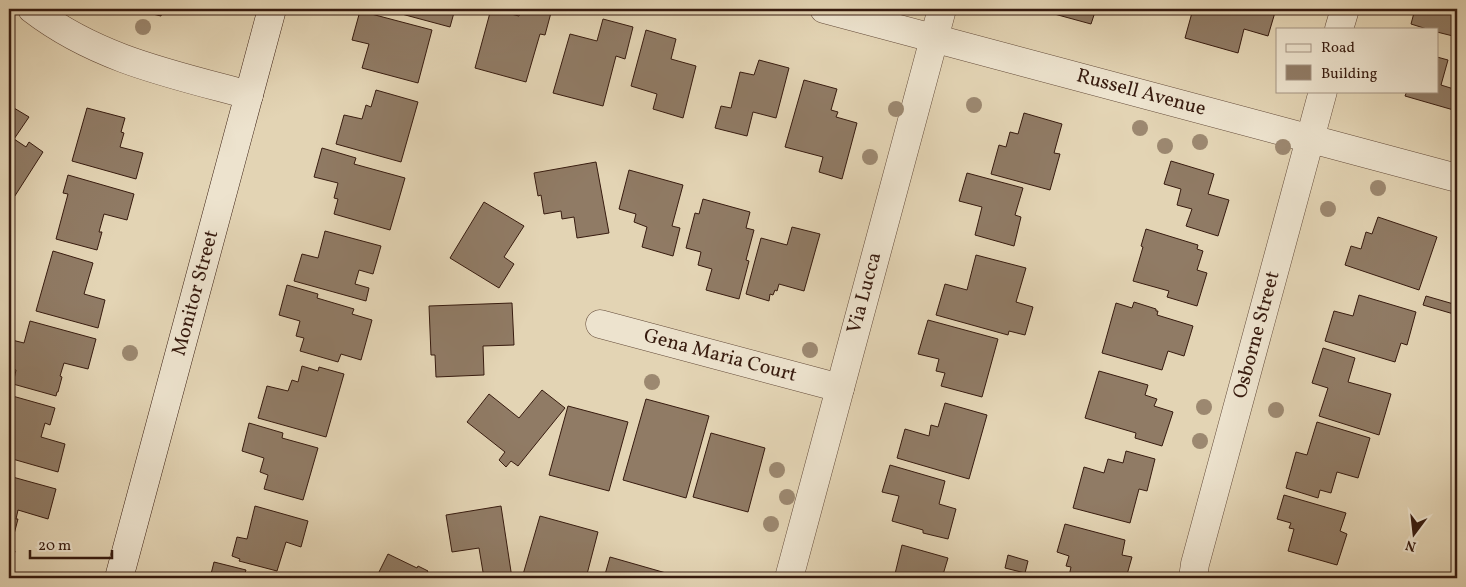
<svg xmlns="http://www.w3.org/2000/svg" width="1466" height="587" font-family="Vollkorn,serif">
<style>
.building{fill:#907b65;stroke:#371b0f}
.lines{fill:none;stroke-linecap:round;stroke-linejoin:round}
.street-casing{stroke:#624938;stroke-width:29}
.secondary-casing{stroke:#371b0f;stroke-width:29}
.street{stroke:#ede3ce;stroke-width:28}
.secondary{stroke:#ede3ce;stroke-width:28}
.tree{fill:#9c8870}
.labels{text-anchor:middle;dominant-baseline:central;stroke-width:4;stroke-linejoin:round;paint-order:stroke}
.street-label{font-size:20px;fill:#371b0f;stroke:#ede3ce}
</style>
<rect width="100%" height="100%" fill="#e3d4b4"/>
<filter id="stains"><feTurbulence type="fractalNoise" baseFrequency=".004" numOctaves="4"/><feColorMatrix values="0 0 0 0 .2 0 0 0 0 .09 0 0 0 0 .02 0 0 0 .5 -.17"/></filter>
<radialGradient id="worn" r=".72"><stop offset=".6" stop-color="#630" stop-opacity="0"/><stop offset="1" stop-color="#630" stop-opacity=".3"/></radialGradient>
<g class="building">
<polygon points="132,9 163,9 161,16"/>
<polygon points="383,9 455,9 450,27"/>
<polygon points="491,9 519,16 521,9 552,9 545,35 540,34 526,82 475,68"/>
<polygon points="1036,9 1096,9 1091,24"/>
<polygon points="1193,9 1221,9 1240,14 1242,9 1276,9 1268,36 1244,29 1238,53 1185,38"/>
<polygon points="1415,9 1457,9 1457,37 1437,32 1437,29 1427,29 1411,24"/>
<polygon points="360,11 432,30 418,83 362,68 369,44 352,40"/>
<polygon points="603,19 633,27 625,59 616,56 603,106 553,93 570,34 597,41"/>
<polygon points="646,30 676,39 671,59 696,66 683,118 653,109 657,94 631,86"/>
<polygon points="1437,57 1448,60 1441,85 1457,90 1457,111 1405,96 1407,91 1437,91"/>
<polygon points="759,60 789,68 776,118 753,112 747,136 715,128 721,106 731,108 740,72 754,75"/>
<polygon points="804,80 837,89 831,110 838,112 836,117 857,123 842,179 819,172 823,157 785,147"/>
<polygon points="376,90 418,102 401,162 336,144 344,115 362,119 366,105 371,107"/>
<polygon points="9,105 29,117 14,139 26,147 29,142 43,152 11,202 9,200"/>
<polygon points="87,108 125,118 121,132 124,133 120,147 143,153 136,179 72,161"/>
<polygon points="1024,113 1062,124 1054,153 1060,154 1050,190 991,174 999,145 1006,147 1010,132 1018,134"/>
<polygon points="322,148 356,158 354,164 405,178 390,230 334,214 338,199 334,198 338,183 314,177"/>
<polygon points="1171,161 1214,174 1208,194 1229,200 1218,236 1186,226 1192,209 1177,205 1181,189 1164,184"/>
<polygon points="596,162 609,233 577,238 574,217 562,219 561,211 544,214 541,195 538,196 534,173"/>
<polygon points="629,170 683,185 672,226 680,228 673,256 642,247 647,227 634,222 636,214 619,209"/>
<polygon points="967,173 1023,188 1015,215 1021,217 1014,246 975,235 982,207 959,201"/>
<polygon points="68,175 134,194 127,220 104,214 99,232 102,232 97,250 56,239 68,194 63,193"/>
<polygon points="703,199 750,212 746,228 754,230 746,260 749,261 739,299 706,290 712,269 698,265 701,252 686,248 695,213 699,214"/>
<polygon points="484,202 524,226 504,257 514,264 499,288 450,258"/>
<polygon points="1378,217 1437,237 1419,290 1345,265 1351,246 1361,249 1366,232 1372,234"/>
<polygon points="792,227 820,234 804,291 779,284 777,291 775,290 773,295 770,294 769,301 746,294 761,238 787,245"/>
<polygon points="1146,229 1198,245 1197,249 1203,251 1197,270 1207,273 1197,306 1167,297 1169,291 1133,281 1143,247 1141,246"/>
<polygon points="325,231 381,246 373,274 359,270 355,284 369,288 366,301 294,281 302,254 318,258"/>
<polygon points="53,251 93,263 84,294 105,300 98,328 36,311"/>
<polygon points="976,255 1026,268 1016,302 1033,307 1025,335 1009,331 1008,335 936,315 945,284 967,290"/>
<polygon points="287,285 318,294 317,298 354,309 352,314 372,320 361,360 341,354 338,362 300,351 304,338 296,336 300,321 279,315"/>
<polygon points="1359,295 1416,312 1407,345 1401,343 1395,362 1325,341 1334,311 1353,316"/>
<polygon points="1426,296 1457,305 1457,315 1423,305"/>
<polygon points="1134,302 1156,309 1156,311 1158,311 1157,315 1193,326 1184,356 1168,351 1162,370 1102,353 1116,303 1132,308"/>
<polygon points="512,303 514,345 483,346 484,375 436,377 435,355 431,355 429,306"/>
<polygon points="928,320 998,339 982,397 941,386 945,373 936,371 939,359 918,354"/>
<polygon points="30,321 96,339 88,369 64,363 60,376 62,377 58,392 57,392 56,396 13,384 16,370 9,368 9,352 12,340 24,343"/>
<polygon points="1323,348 1355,358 1348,382 1391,394 1379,435 1319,416 1328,388 1312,383"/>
<polygon points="302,366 318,371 319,367 344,374 326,437 258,418 267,386 288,391 292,380 298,382"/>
<polygon points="1099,371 1148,385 1145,395 1157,399 1154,406 1173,412 1162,446 1135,438 1136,433 1085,418"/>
<polygon points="542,390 565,408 518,466 511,461 506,467 499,460 505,452 467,422 489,394 519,418"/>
<polygon points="9,395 55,408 50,425 45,423 41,437 65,444 58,472 9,458"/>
<polygon points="646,399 709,416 686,498 623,480"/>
<polygon points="945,403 987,415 969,479 897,458 905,429 929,436 931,425 938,427"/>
<polygon points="568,406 628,422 609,491 549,475"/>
<polygon points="1317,422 1370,438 1358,478 1337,472 1331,493 1320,490 1318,498 1286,488 1296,452 1307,455"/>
<polygon points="249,423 283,433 282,438 318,448 303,500 264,489 268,475 260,472 264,458 242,451"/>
<polygon points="711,433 765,448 748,512 693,497"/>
<polygon points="1126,451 1155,459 1147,491 1139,489 1130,523 1073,508 1084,467 1104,473 1108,459 1123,463"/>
<polygon points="890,465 945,481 939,504 956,509 948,539 923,533 923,530 892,521 899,496 882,492"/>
<polygon points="9,476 56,489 48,519 18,510 16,519 18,519 13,538 9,537"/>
<polygon points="1284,495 1346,513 1340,531 1347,534 1337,565 1288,551 1294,529 1289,528 1291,523 1277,519"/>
<polygon points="255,506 308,521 301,547 286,542 277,571 239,561 240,559 232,556 237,537 247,539"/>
<polygon points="501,506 512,578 484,578 479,548 452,552 446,515"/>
<polygon points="540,516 598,532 586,578 522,578"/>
<polygon points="1065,524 1125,540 1122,555 1132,557 1126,578 1077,578 1069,576 1071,567 1066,566 1069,556 1057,552"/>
<polygon points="902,545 948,558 942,578 894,578"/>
<polygon points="9,550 15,551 9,573"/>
<polygon points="388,554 417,568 418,566 428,571 424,578 376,578"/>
<polygon points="1008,555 1028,561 1025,573 1005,568"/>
<polygon points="610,557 666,573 665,578 604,578"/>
<polygon points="214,562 246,570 245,573 264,578 210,578"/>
<polygon points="672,573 689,578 670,578"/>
<polygon points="868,575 881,578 867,578"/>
</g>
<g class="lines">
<defs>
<g id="street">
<path d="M32,9C97,59 171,74 249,95"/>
<polyline points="824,9 1457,178"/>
<polyline points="1339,29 1345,9"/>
<polyline points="600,324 840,388"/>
<polyline points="789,578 942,9"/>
<polyline points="1193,578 1195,564 1323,91"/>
</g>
<polyline id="secondary" points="119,578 272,9"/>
</defs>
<use href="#street" class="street-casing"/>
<use href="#secondary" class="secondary-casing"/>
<use href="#street" class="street"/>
<use href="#secondary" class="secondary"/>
</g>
<g class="tree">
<circle cx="143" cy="27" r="8"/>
<circle cx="974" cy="105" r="8"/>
<circle cx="896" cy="109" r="8"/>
<circle cx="1140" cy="128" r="8"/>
<circle cx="1200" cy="142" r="8"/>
<circle cx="1165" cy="146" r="8"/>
<circle cx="1283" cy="147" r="8"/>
<circle cx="870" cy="157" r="8"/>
<circle cx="1378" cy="188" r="8"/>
<circle cx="1328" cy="209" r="8"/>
<circle cx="810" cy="350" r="8"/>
<circle cx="130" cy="353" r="8"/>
<circle cx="652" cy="382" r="8"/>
<circle cx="1204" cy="407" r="8"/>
<circle cx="1276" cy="410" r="8"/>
<circle cx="1200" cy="441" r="8"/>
<circle cx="777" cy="470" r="8"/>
<circle cx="787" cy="497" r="8"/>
<circle cx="771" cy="524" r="8"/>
</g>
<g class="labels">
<g class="street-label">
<text transform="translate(1141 93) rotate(15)">Russell Avenue</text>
<text transform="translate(196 293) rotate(-75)">Monitor Street</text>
<text transform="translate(865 293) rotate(-75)">Via Lucca</text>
<text transform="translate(1257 335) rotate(-75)">Osborne Street</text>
<text transform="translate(720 356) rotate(15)">Gena Maria Court</text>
</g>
</g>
<rect width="1466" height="587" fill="none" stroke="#e3d4b4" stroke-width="30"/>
<rect x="10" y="10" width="1446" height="567" fill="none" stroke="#371b0f" stroke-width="2.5"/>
<rect x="15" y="15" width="1436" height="557" fill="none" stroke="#371b0f"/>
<rect x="1276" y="28" width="162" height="65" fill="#ede3ce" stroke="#a49382"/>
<rect x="1286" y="44" width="25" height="8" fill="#ede3ce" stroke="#a49382"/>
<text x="1321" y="52" font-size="15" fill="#371b0f">Road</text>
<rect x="1286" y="65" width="25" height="15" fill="#907b65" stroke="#a49382"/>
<text x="1321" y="78" font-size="15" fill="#371b0f">Building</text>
<g transform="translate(1414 534) rotate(195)" stroke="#ede3ce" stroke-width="4" paint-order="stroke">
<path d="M0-4L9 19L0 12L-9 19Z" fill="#371b0f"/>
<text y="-8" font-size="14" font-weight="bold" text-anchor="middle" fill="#371b0f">N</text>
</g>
<path d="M30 550v8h82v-8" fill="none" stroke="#371b0f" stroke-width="2.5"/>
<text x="38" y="550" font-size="15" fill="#371b0f" stroke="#ede3ce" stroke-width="4" paint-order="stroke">20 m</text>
<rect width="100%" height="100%" filter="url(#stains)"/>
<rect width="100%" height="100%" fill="url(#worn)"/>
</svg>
